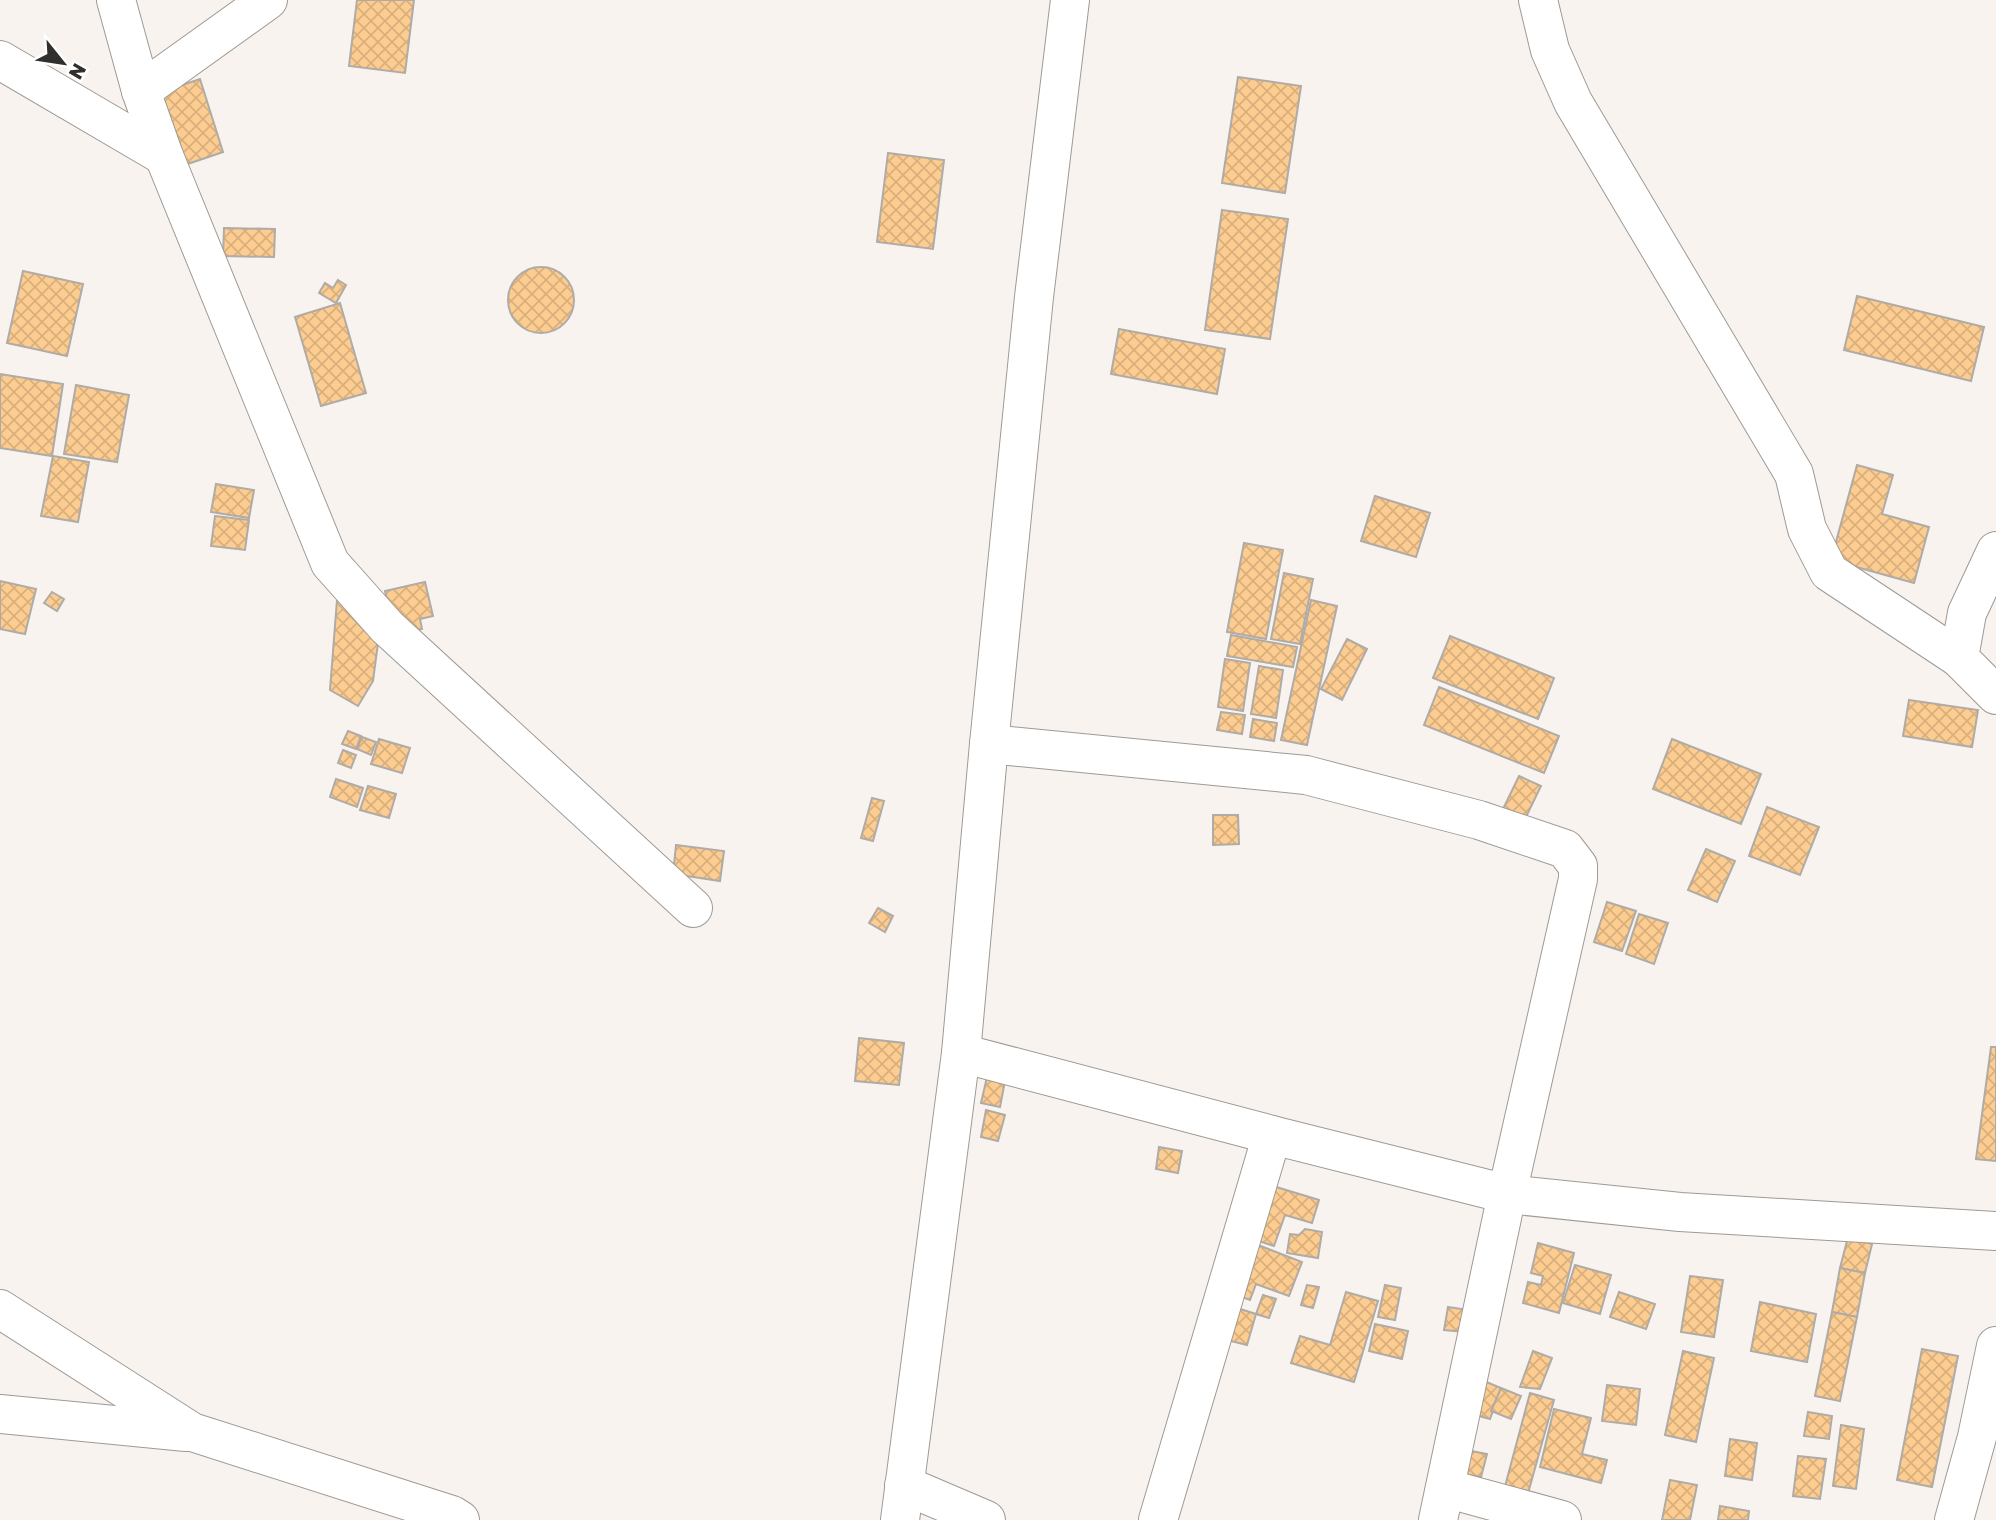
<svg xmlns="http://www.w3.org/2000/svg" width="1996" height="1520" font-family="'Golos Text',sans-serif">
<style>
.building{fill:url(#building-cross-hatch);stroke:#afaba6;stroke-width:2}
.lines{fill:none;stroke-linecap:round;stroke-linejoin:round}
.minor-casing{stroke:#9e9a95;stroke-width:40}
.minor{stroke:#fff;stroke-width:38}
</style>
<defs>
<pattern id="building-cross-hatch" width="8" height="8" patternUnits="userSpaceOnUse" patternTransform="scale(1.75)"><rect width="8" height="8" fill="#fdcc90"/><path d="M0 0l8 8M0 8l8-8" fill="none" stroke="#d9b07c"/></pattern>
</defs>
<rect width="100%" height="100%" fill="#f8f3ee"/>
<g class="building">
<polygon points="357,0 414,0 405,73 349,66"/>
<polygon points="1238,77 1301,86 1285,193 1222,183"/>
<polygon points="200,79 223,152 176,168 152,95"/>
<polygon points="888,153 944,160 933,249 877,242"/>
<polygon points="1222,210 1288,219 1270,339 1205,330"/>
<polygon points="224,228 275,229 274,257 223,256"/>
<circle cx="541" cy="300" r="33"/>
<polygon points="23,271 83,284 67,356 7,343"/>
<polygon points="338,280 346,285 336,303 319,293 325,283 333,288"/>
<polygon points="1857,296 1984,327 1971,381 1844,350"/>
<polygon points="340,303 366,393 321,406 295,317"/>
<polygon points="1119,329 1225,349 1217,394 1111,374"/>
<polygon points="0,374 63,384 52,456 0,448"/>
<polygon points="76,385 129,395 117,462 64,454"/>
<polygon points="53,456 89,462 78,522 41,516"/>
<polygon points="1857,465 1893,475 1882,514 1929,527 1914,583 1831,560"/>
<polygon points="216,484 254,490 249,518 211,512"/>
<polygon points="1375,496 1430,513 1416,557 1361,541"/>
<polygon points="215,516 249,520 245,550 211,546"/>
<polygon points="1244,543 1283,550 1266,639 1227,632"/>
<polygon points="1284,573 1313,579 1300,644 1271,639"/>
<polygon points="0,581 36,589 25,634 0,629"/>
<polygon points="425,582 433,616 420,619 422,629 410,632 393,630 385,591"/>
<polygon points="52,592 64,599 57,611 44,603"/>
<polygon points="337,600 380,628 373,681 358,706 330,690"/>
<polygon points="1311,600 1337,606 1307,745 1281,740"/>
<polygon points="1231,635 1297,647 1293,667 1227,656"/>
<polygon points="1450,636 1554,678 1538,719 1433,678"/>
<polygon points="1347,639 1367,649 1342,700 1321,689"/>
<polygon points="1225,659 1250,663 1243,711 1218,707"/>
<polygon points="1259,666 1283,670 1276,718 1251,714"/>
<polygon points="1439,687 1559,736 1544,773 1424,725"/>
<polygon points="1909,700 1978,710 1972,747 1903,736"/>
<polygon points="1221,712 1245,715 1242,734 1217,730"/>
<polygon points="1253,719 1277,723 1274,741 1250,737"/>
<polygon points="348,731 361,736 356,749 342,744"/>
<polygon points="362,737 376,742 371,755 357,749"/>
<polygon points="379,739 410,748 402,773 371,764"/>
<polygon points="1672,739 1761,774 1741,824 1653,789"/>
<polygon points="343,750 356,755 351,768 338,763"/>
<polygon points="1519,776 1541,786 1525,819 1503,809"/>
<polygon points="336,779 363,788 357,807 330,797"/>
<polygon points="368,786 396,794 389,818 360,810"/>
<polygon points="872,798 884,801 873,841 861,838"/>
<polygon points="1767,807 1819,827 1800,875 1749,856"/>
<polygon points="1213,815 1238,815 1239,844 1213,845"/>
<polygon points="676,845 724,851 720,881 673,874"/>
<polygon points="1706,849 1735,861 1717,902 1688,890"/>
<polygon points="1607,902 1636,911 1622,951 1594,942"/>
<polygon points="878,908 893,916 885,932 869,923"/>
<polygon points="1639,914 1668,923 1654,964 1626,954"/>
<polygon points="859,1038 904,1043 899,1085 855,1081"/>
<polygon points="1991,1047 1996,1047 1996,1161 1976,1159"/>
<polygon points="987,1077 1005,1081 1000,1107 981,1103"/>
<polygon points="986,1110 1005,1115 998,1141 981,1137"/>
<polygon points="1159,1147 1182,1151 1178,1173 1156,1169"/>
<polygon points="1273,1186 1319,1200 1312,1223 1285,1215 1274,1246 1256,1240"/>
<polygon points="1305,1229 1322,1232 1318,1258 1287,1253 1290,1234 1299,1235"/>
<polygon points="1848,1237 1872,1244 1865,1273 1840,1268"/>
<polygon points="1538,1243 1574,1253 1559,1313 1523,1303 1528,1282 1541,1285 1543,1276 1531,1273"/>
<polygon points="1258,1245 1302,1262 1289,1296 1256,1284 1250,1300 1239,1296"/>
<polygon points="1575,1265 1611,1275 1600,1314 1563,1303"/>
<polygon points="1840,1268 1865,1273 1857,1317 1832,1312"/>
<polygon points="1690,1276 1723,1280 1714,1337 1681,1332"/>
<polygon points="1307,1285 1319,1287 1313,1308 1301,1305"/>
<polygon points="1385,1285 1401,1288 1395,1320 1378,1317"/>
<polygon points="1346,1292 1378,1301 1354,1382 1291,1363 1300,1336 1330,1345"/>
<polygon points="1619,1292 1655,1304 1646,1329 1610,1317"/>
<polygon points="1263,1295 1276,1299 1269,1318 1256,1314"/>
<polygon points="1760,1302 1816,1314 1807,1362 1751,1351"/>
<polygon points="1448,1307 1469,1310 1465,1332 1444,1330"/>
<polygon points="1237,1308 1256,1314 1247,1345 1227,1340"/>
<polygon points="1832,1312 1857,1317 1840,1401 1815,1396"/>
<polygon points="1375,1324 1408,1331 1402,1359 1369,1351"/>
<polygon points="1922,1349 1958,1356 1932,1487 1897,1480"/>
<polygon points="1533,1351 1552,1358 1540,1389 1520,1387"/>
<polygon points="1683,1351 1714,1358 1696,1442 1665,1435"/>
<polygon points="1484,1381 1501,1388 1490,1419 1472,1414"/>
<polygon points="1607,1385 1640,1389 1636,1425 1602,1421"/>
<polygon points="1501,1388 1521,1396 1511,1419 1491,1411"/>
<polygon points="1530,1393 1554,1400 1527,1497 1504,1490"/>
<polygon points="1554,1409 1591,1418 1582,1454 1607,1460 1601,1483 1540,1467"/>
<polygon points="1808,1412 1832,1416 1829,1439 1804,1436"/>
<polygon points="1841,1425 1864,1429 1856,1489 1833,1486"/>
<polygon points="1730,1439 1757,1443 1752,1480 1725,1476"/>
<polygon points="1461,1449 1487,1454 1481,1477 1457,1473"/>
<polygon points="1798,1456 1826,1459 1820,1499 1793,1496"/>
<polygon points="1670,1480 1697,1485 1690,1520 1662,1520"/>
<polygon points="1720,1506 1749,1511 1748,1520 1718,1520"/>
</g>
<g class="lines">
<defs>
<g id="minor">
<polyline points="116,0 141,91 164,156 330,563 387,627 693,908"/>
<polyline points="1538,0 1550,50 1573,102 1794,474 1807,529 1829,572 1959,658"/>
<polyline points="0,60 164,156"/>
<polyline points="141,91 268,0"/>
<polyline points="1996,551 1967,613 1959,658 1996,695"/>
<polyline points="989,744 1306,775 1479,820 1565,849 1578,866 1578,879 1507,1194 1438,1520"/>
<polyline points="961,1053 1272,1135 1507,1194 1680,1212 1996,1231"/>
<polyline points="0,1309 192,1432 452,1515 460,1520"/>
<polyline points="0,1414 186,1432"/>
<polyline points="904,1485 986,1520"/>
<polyline points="1445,1488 1562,1520"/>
<polyline points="900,1520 961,1053 989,744 1034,297 1070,0"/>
<polyline points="1158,1520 1272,1135"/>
<polyline points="1954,1520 1977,1437 1996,1346"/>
</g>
</defs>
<use href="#minor" class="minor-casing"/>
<use href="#minor" class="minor"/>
</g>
<g transform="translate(63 63) rotate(120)" stroke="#ffffff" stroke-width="5" paint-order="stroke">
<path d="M0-5L12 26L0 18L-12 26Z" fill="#302f2d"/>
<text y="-10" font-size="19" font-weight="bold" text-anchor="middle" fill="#302f2d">N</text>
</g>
</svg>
